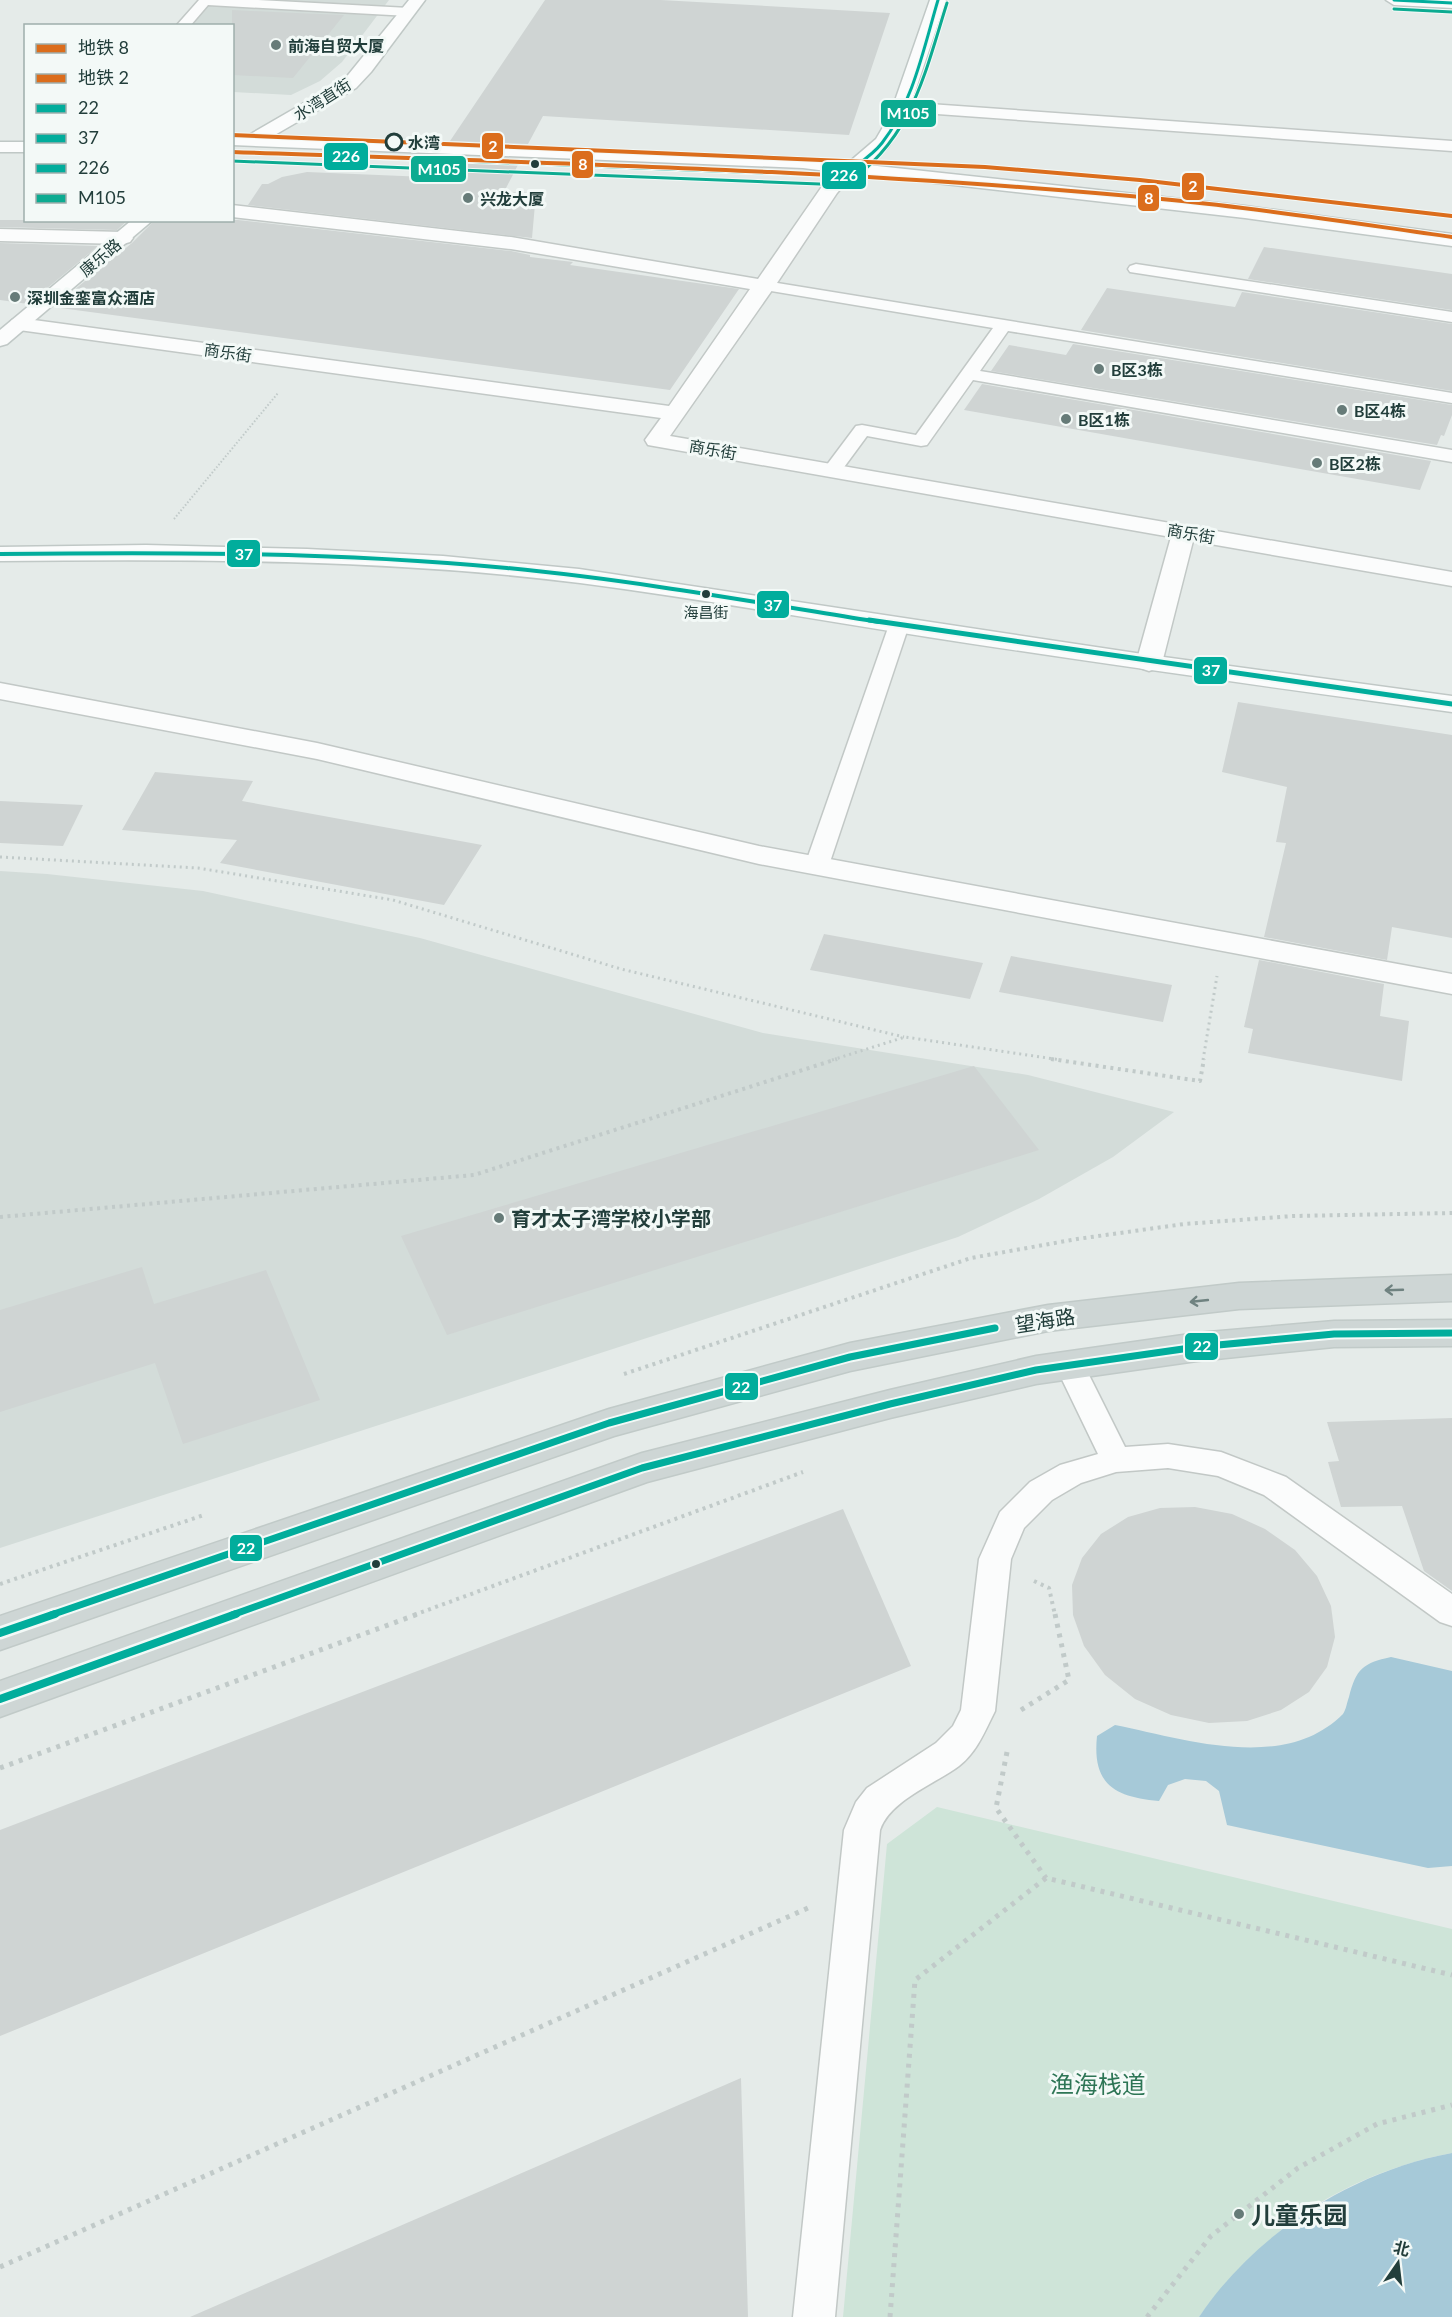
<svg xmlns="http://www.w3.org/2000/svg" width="1452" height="2317" font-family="Lato,'Noto Sans SC',sans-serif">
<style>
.built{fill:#d3dcd9}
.green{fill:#cee4d8}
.water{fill:#a6c9d8}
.building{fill:#cfd4d3}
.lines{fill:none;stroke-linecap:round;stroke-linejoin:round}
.lane-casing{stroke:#c2c8c6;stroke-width:3}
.street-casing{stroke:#c2c8c6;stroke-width:3}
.secondary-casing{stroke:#c0c8c6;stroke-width:3}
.primary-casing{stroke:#c1cac8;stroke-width:3}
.path-far3{stroke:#c1cac9;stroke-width:2;stroke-dasharray:1.5 2;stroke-linecap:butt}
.path-far2{stroke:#c1cac9;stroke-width:3;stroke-dasharray:2 4;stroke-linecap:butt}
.path-far1{stroke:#c1cac9;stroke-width:4;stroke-dasharray:3 4.5;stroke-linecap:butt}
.path{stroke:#c1cac9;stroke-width:5;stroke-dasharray:4 6;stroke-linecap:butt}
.lane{fill:#fbfcfc;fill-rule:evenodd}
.street{fill:#fbfcfc;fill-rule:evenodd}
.secondary{fill:#fbfcfc;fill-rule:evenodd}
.primary{fill:#ced6d5;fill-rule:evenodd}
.bus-1-far1-casing{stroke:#f3f9f7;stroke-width:11}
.bus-1-casing{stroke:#f3f9f7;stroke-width:13}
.bus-2-far1-casing{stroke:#f3f9f7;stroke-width:7}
.bus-2-casing{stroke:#f3f9f7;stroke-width:9}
.bus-3-casing{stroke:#f3f9f7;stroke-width:5}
.bus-4-casing{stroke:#f3f9f7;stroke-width:5}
.bus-1-far1{stroke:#01ad9c;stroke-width:7}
.bus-1{stroke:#01ad9c;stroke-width:8}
.bus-2-far1{stroke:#01ad9c;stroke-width:4}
.bus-2{stroke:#01ad9c;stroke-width:5}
.bus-3{stroke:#01ad9c;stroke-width:3}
.bus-4{stroke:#0cab91;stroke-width:3}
.metro-1-casing{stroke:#f3f9f7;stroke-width:6}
.metro-2-casing{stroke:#f3f9f7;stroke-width:6}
.metro-1{stroke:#db6d1c;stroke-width:4}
.metro-2{stroke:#db6d1c;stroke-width:4}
.oneway{stroke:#6f8280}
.poi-dot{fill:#667b78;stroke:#f3f9f7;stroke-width:2}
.stop-dot{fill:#f3f9f7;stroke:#223e3b;stroke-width:3}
.bus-dot{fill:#223e3b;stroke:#f3f9f7;stroke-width:2}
.labels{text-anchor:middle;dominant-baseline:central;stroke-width:6;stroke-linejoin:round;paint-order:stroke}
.far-bus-label{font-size:15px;fill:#223e3b;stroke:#f3f9f7}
.far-poi-label{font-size:16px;font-weight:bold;fill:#223e3b;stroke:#f3f9f7;text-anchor:start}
.far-street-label{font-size:16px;fill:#223e3b;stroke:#f3f9f7}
.far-stop-label{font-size:16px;font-weight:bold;fill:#223e3b;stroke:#f3f9f7;text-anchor:start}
.poi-label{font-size:20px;font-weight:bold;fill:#223e3b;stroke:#f3f9f7;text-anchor:start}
.street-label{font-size:20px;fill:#223e3b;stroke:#f3f9f7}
.near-park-label{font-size:24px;fill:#2d7555;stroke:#f3f9f7}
.near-poi-label{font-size:24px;font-weight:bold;fill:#223e3b;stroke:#f3f9f7;text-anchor:start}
.line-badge{stroke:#f3f9f7;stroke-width:2}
.badge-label{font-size:16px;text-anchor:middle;font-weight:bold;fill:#fff}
</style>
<rect width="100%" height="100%" fill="#e5ebe9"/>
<g class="built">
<polygon points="198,0 389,0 342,62 320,81 291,95 233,92 232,26 174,26"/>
<polygon points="0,871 47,874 203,891 420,938 763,1033 1028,1075 1174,1112 1113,1157 1039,1199 958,1237 0,1548"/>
</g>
<path class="green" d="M937,1807L1452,1929V2153C1392,2164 1329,2191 1281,2230C1267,2242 1255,2257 1242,2269C1226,2285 1211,2299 1199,2317H843L887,1844Z"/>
<g class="water">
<path d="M1391,1657L1452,1671V1866L1428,1868L1227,1825L1219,1791L1206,1781L1185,1779L1168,1785L1159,1801C1114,1797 1092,1784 1097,1736L1115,1725C1186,1739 1284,1773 1343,1714C1346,1710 1347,1702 1349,1697C1356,1669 1363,1663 1391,1657Z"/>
<path d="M1452,2153V2317H1199C1255,2233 1353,2171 1452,2153Z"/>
</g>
<g class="building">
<polygon points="545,0 661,0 890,13 849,135 543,116 528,144 450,141"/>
<polygon points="232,10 296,13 344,15 293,78 232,75"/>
<polygon points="440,156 521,159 504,192 536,193 532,238 248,205 262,184 268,184 282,177 307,172 426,177"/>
<polygon points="0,220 128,220 117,230 0,227"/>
<polygon points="155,220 238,220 511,251 530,255 530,257 573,262 570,265 739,289 670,390 53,307 132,243"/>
<polygon points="0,243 98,246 28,304 0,300"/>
<polygon points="1264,247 1452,274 1452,310 1248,279"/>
<polygon points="1107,288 1235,307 1242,292 1452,324 1452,391 1081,330"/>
<polygon points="1073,344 1452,405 1452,415 1444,436 1441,435 1437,445 991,371 1009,345 1066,355"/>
<polygon points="982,384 1431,461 1420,490 964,410"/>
<polygon points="1238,702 1452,735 1452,938 1392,927 1387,960 1264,937 1286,843 1276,842 1287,787 1222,772"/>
<polygon points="155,772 253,781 242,801 482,845 444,905 220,863 237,840 122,830"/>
<polygon points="0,801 83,805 63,846 0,843"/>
<polygon points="824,934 983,963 970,999 810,970"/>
<polygon points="1011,956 1172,985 1163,1022 999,992"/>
<polygon points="1259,960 1384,984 1380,1016 1409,1021 1402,1081 1248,1053 1253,1029 1244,1027"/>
<polygon points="974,1066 1039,1150 447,1335 401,1236"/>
<polygon points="142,1267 154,1304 266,1270 320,1400 183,1444 155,1363 0,1412 0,1310"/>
<polygon points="1452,1418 1452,1591 1424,1571 1402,1506 1341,1507 1328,1462 1339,1461 1327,1422"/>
<polygon points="1195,1507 1232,1514 1265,1529 1295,1550 1317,1576 1331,1606 1335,1637 1327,1667 1309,1692 1281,1710 1247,1721 1209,1723 1171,1715 1135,1699 1105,1675 1084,1646 1073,1615 1072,1585 1082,1558 1101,1534 1128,1517 1160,1508"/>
<polygon points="843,1509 911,1666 0,2036 0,1830"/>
<polygon points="741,2078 748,2317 190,2317"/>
</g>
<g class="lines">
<defs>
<g id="lane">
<polygon points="199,0 258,0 409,8 415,12 409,16 208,5 190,26 176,26"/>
<polygon points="1136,264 1452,312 1452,322 1130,272 1128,269 1130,266"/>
<polygon points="765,281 1452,393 1452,403 1008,331 980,371 1452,450 1452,462 973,380 927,445 921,446 867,436 839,474 825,474 823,470 856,426 862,425 916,435 993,328 759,289 757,286"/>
<polygon points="899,619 906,621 909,625 829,865 825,870 817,872 809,870 805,865 889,625 892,621"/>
<path d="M1070,1354L1080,1357L1125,1447L1168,1444L1221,1452L1286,1477L1452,1594V1626L1440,1622L1264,1495L1218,1476L1168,1468L1116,1472L1081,1483L1052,1500L1024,1528L1011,1559L995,1711C985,1731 977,1752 959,1766C935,1784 890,1800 880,1830L835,2317H793L844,1830L856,1802L867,1788L936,1743L953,1726L961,1710L979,1559L1000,1512L1030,1482L1060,1465L1098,1454L1055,1365L1060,1357Z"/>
</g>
<g id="street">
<polygon points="901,102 1452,141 1452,151 895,111 892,107 895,103"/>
<polygon points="843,171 849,172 852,176 837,193 775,286 670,436 1452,572 1452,586 1193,541 1162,663 1158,668 1149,671 1140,668 1136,663 1171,537 648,445 645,440 661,418 19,330 12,328 9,324 12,320 19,318 669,406 750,289 511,249 232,217 232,205 511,237 758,279 823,185 837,172"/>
<polygon points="0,229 123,232 130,234 133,238 130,242 123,244 0,241"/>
<polygon points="0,683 317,743 759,846 1452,974 1452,994 759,864 317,759 0,699"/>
</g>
<g id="secondary">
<path d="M409,0H425L371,72L356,88L273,136L803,158L848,163L876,139L890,115L930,0H946L907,115L888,147L868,165L1245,206L1452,234V246L1245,218L856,174C848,181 843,182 834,180L831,176L834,172L803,168L232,145V135H249L344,80Z"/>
<polygon points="1386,0 1452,0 1452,8 1394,5"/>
<rect x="0" y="142" width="26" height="10"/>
<polygon points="132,220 153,220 7,344 0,346 0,330"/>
<path d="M146,545L307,549L443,556L579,569L1149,655L1452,696V712C1277,688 1103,664 928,637C812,619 696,598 580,583C388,559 193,559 0,561V547Z"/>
</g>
<g id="primary">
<polygon points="1452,1275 1452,1301 1239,1309 1048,1331 850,1371 614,1436 0,1650 0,1616 609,1409 850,1343 1048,1305 1239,1283"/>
<polygon points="1452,1320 1452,1346 1334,1347 1197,1361 1036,1384 890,1418 647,1482 0,1717 0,1681 642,1453 890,1390 1036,1356 1197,1333 1334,1321"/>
</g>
</defs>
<use href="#lane" class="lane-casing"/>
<use href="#street" class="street-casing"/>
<use href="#secondary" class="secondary-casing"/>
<use href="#primary" class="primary-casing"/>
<polyline class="path-far3" points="174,519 278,393"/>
<g class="path-far2">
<polyline points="0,857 198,868 393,900 621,969 904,1037"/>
<polyline points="832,1060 905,1037 1061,1060"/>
<polyline points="1203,1060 1217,976"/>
</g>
<g class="path-far1">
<polyline points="1051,1059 1200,1081 1204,1059"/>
<polyline points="0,1217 474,1175 837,1059"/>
<polyline points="624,1374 971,1258 1077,1239 1184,1224 1293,1216 1452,1213"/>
<polyline points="1034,1581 1049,1588 1055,1615"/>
<polyline points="0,1584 204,1515"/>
<polyline points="414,1615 803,1472"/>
</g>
<g class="path">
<polyline points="1021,1710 1069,1680 1055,1614"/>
<polyline points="1007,1752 996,1808 1046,1878"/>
<polyline points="0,1768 418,1614"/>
<polyline points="0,2267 808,1908"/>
<polyline points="890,2317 915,1980 1046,1878 1452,1975"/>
<polyline points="1147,2317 1211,2236 1298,2168 1377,2124 1452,2105"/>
</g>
<use href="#lane" class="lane"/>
<use href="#street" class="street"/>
<use href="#secondary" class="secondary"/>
<use href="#primary" class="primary"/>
<defs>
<g id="bus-1-far1">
<polyline points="51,1615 609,1423 850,1357 995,1328"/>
<polyline points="232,1615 642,1468 890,1404 1036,1370 1197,1347 1334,1334 1452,1333"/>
</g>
<g id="bus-1">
<polyline points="0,1633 55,1614"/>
<polyline points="0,1699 236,1614"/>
</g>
<path id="bus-2-far1" d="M0,554C169,552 338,552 507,568C632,580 755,602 879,622"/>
<polyline id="bus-2" points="869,620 1452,704"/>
<g id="bus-3">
<polyline points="1394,0 1452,3"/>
<path d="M232,152L843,176C856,165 872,156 882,143C913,103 924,47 938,0"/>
</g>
<g id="bus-4">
<polyline points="1394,9 1452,12"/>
<path d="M232,161L845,185C912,139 924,76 947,3"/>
</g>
</defs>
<use href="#bus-1-far1" class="bus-1-far1-casing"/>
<use href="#bus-1" class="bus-1-casing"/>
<use href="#bus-2-far1" class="bus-2-far1-casing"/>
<use href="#bus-2" class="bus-2-casing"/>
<use href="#bus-3" class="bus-3-casing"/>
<use href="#bus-4" class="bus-4-casing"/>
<use href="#bus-1-far1" class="bus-1-far1"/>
<use href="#bus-1" class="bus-1"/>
<use href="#bus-2-far1" class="bus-2-far1"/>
<use href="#bus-2" class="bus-2"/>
<use href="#bus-3" class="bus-3"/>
<use href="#bus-4" class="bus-4"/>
<defs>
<path id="metro-1" d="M232,152C545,163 859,170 1172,200C1265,209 1359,224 1452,237"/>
<polyline id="metro-2" points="232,135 985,167 1140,180 1452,216"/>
</defs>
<use href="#metro-1" class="metro-1-casing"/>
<use href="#metro-2" class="metro-2-casing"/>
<use href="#metro-1" class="metro-1"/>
<use href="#metro-2" class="metro-2"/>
</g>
<defs><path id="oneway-shaft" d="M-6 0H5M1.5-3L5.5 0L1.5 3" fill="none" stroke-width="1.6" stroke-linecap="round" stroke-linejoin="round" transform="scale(1.5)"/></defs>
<g class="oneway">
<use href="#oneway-shaft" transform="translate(1394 1290) rotate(178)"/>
<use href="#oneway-shaft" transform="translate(1199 1301) rotate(174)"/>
</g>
<g class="poi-dot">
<circle cx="276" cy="45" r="6"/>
<circle cx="468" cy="198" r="6"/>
<circle cx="15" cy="297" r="6"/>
<circle cx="1099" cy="369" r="6"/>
<circle cx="1342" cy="410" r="6"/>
<circle cx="1066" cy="419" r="6"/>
<circle cx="1317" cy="463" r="6"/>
<circle cx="499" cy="1218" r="6"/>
<circle cx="1239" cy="2214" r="6"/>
</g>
<circle class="stop-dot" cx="394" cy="142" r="8"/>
<g class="bus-dot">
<circle cx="535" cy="164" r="5"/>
<circle cx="706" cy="594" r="5"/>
<circle cx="376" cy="1564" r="5"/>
</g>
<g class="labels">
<g class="far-bus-label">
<text x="706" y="612">海昌街</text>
</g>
<g class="far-poi-label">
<text x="288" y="45">前海自贸大厦</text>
<text x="480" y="198">兴龙大厦</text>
<text x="27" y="297">深圳金銮富众酒店</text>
<text x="1111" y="369">B区3栋</text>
<text x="1354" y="410">B区4栋</text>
<text x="1078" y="419">B区1栋</text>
<text x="1329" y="463">B区2栋</text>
</g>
<g class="far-street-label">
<text transform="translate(322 99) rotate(-32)">水湾直街</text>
<text transform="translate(100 257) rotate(-40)">康乐路</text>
<text transform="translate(228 352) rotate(8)">商乐街</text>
<text transform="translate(713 449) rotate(10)">商乐街</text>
<text transform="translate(1191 533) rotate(10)">商乐街</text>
</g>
<g class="far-stop-label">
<text x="408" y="142">水湾</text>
</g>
<g class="poi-label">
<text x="511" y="1218">育才太子湾学校小学部</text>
</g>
<g class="street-label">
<text transform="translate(1045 1320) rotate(-9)">望海路</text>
</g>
<g class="near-park-label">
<text x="1098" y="2083">渔海栈道</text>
</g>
<g class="near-poi-label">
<text x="1251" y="2214">儿童乐园</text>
</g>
</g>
<g class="line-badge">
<rect x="880" y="99" width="57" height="29" rx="6" fill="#0cab91"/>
<rect x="481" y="132" width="23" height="28" rx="6" fill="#db6d1c"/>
<rect x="323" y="142" width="46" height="29" rx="6" fill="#01ad9c"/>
<rect x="571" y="150" width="23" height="29" rx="6" fill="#db6d1c"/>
<rect x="410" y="155" width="57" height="28" rx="6" fill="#0cab91"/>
<rect x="821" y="161" width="46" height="29" rx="6" fill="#01ad9c"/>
<rect x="1181" y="172" width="24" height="29" rx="6" fill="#db6d1c"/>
<rect x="1137" y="184" width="23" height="28" rx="6" fill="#db6d1c"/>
<rect x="226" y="539" width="35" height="29" rx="6" fill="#01ad9c"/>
<rect x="756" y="590" width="34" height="29" rx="6" fill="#01ad9c"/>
<rect x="1193" y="656" width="35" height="29" rx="6" fill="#01ad9c"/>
<rect x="1184" y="1332" width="35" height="29" rx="6" fill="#01ad9c"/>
<rect x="724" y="1372" width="35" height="29" rx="6" fill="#01ad9c"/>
<rect x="229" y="1534" width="34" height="28" rx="6" fill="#01ad9c"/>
</g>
<g class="badge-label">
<text x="908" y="119">M105</text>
<text x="493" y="152">2</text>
<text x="346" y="162">226</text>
<text x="583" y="170">8</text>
<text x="439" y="175">M105</text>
<text x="844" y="181">226</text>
<text x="1193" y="192">2</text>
<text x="1149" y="204">8</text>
<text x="244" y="560">37</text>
<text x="773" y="611">37</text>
<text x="1211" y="676">37</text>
<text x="1202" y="1352">22</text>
<text x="741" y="1393">22</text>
<text x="246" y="1554">22</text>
</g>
<rect x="24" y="24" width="210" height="198" fill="#f3f9f7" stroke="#9faeac" stroke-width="1.5"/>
<rect x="36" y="44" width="30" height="9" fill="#db6d1c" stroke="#9faeac" stroke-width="1.5"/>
<text x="78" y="54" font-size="18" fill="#223e3b">地铁 8</text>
<rect x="36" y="74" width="30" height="9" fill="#db6d1c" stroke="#9faeac" stroke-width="1.5"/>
<text x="78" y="84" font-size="18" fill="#223e3b">地铁 2</text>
<rect x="36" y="104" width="30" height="9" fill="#01ad9c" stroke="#9faeac" stroke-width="1.5"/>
<text x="78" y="114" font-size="18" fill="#223e3b">22</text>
<rect x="36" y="134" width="30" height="9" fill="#01ad9c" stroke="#9faeac" stroke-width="1.5"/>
<text x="78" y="144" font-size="18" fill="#223e3b">37</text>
<rect x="36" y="164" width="30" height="9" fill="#01ad9c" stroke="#9faeac" stroke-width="1.5"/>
<text x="78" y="174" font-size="18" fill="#223e3b">226</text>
<rect x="36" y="194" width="30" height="9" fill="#0cab91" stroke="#9faeac" stroke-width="1.5"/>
<text x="78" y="204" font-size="18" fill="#223e3b">M105</text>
<g transform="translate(1398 2263) rotate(14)" stroke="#f3f9f7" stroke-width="4.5" paint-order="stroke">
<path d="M0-4.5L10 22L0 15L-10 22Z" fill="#223e3b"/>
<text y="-9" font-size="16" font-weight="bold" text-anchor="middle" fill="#223e3b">北</text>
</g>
</svg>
